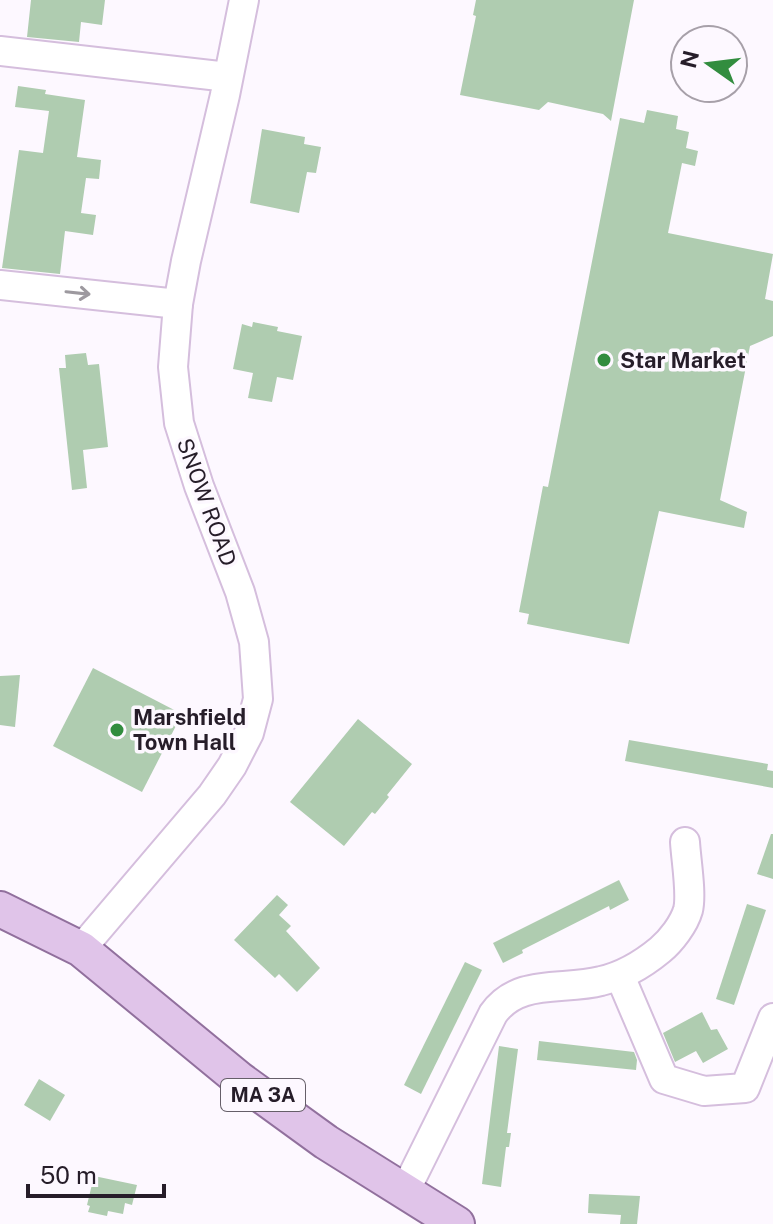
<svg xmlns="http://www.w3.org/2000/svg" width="773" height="1224" font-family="'Public Sans',sans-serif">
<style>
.building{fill:#afccb0}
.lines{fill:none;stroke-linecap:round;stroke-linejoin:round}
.minor-casing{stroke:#d5bedd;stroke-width:32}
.major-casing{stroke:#91709d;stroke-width:38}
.minor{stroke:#fff;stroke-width:28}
.major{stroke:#e0c4e9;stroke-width:34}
.oneway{stroke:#9d999f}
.poi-dot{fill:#328d3f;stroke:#fdf8ff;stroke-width:3}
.labels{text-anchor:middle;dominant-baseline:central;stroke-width:7;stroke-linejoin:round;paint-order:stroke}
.shield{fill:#fdf8ff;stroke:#665f69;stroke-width:2}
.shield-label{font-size:20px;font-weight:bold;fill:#261d29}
.poi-label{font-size:22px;font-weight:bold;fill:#261d29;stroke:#fdf8ff;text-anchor:start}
.street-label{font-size:22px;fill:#261d29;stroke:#fdf8ff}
</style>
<rect width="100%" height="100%" fill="#fdf8ff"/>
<g class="building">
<polygon points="31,0 105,0 102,25 81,22 79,42 27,37"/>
<polygon points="476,0 634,0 611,121 603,114 548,102 539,110 460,95 476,16 473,15"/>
<polygon points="18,86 46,90 45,94 85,100 77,157 101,160 99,179 86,178 81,213 96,215 93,235 65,231 60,274 2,268 19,150 43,153 49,111 15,107"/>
<polygon points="647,110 678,116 676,129 689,132 686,148 698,151 695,166 682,163 668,233 773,254 765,299 773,301 773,336 750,346 720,500 747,512 744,528 659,511 629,644 527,624 529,614 519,612 543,486 548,487 620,118 644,123"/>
<polygon points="262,129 305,137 304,144 321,147 316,173 307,172 299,213 250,203"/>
<polygon points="253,322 278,327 277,331 302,336 293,380 277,377 272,402 248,398 253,373 233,369 242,324 252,327"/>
<polygon points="86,353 88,365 99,364 108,447 83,450 87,488 72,490 59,368 66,368 65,355"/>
<polygon points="93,668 182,714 142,792 53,746"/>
<polygon points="20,675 15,727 0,725 0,676"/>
<polygon points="358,719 412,764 387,795 389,797 375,814 372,812 344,846 290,802"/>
<polygon points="629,740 768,764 767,770 773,771 773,788 625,761"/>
<polygon points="771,834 773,834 773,879 757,874"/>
<polygon points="619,880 629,900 610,910 609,906 522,950 523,953 503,963 493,943"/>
<polygon points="277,895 288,905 279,915 291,926 286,931 320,968 297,992 279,974 275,978 234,940"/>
<polygon points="747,904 766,910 734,1005 716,999"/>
<polygon points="465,962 482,970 421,1094 404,1085"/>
<polygon points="702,1012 711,1030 717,1029 728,1049 703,1063 696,1051 675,1062 663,1033"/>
<polygon points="539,1041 634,1052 637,1060 636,1070 537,1060"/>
<polygon points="499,1046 518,1049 507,1133 511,1133 509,1147 506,1147 501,1187 482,1184"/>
<polygon points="39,1079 65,1095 50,1121 24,1105"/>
<polygon points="94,1176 137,1185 132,1205 125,1203 123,1214 108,1211 107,1216 88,1212 90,1206 87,1205"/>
<polygon points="589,1194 640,1196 637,1224 620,1224 621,1215 588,1213"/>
</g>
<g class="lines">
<defs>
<g id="minor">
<polyline points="0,51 228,77"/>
<polyline points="0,285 178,304"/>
<polyline points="81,949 212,795 232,766 249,733 258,699 254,642 240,592 199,486 179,423 173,367 178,304 186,261 225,95 244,0"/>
<polyline points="620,976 664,1079 704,1091 745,1088 773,1018"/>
<path d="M405,1191L493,1014C518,978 563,991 601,981C623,976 643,964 660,950C671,941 684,924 688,910C692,894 686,860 685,842"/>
</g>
<polyline id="major" points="0,909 81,949 239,1079 326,1142 457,1224"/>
</defs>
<use href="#minor" class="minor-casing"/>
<use href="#major" class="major-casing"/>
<use href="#minor" class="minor"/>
<use href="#major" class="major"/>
</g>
<defs><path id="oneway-shaft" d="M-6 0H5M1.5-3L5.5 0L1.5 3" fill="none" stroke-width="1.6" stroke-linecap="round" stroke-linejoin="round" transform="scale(2)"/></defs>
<use class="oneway" href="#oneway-shaft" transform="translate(78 293) rotate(6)"/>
<g class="poi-dot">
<circle cx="604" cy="360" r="8"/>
<circle cx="117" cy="730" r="8"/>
</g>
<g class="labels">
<rect class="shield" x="221" y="1079" width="84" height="32" rx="6"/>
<g class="shield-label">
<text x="263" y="1095">MA 3A</text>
</g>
<g class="poi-label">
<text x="620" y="360">Star Market</text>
<text x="133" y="717">Marshfield<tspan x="133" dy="25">Town Hall</tspan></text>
</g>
<g class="street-label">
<text transform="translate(207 502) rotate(70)">SNOW ROAD</text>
</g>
</g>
<g transform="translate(709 64) rotate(284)"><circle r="38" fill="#fdf8ff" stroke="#a7a0a9" stroke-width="2"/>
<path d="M0-6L14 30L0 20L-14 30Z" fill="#328d3f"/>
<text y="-12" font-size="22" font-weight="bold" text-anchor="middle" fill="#261d29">N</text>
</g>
<path d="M28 1184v12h136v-12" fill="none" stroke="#261d29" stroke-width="4"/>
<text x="40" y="1184" font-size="24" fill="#261d29" stroke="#fdf8ff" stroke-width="6" paint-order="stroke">50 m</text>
</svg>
